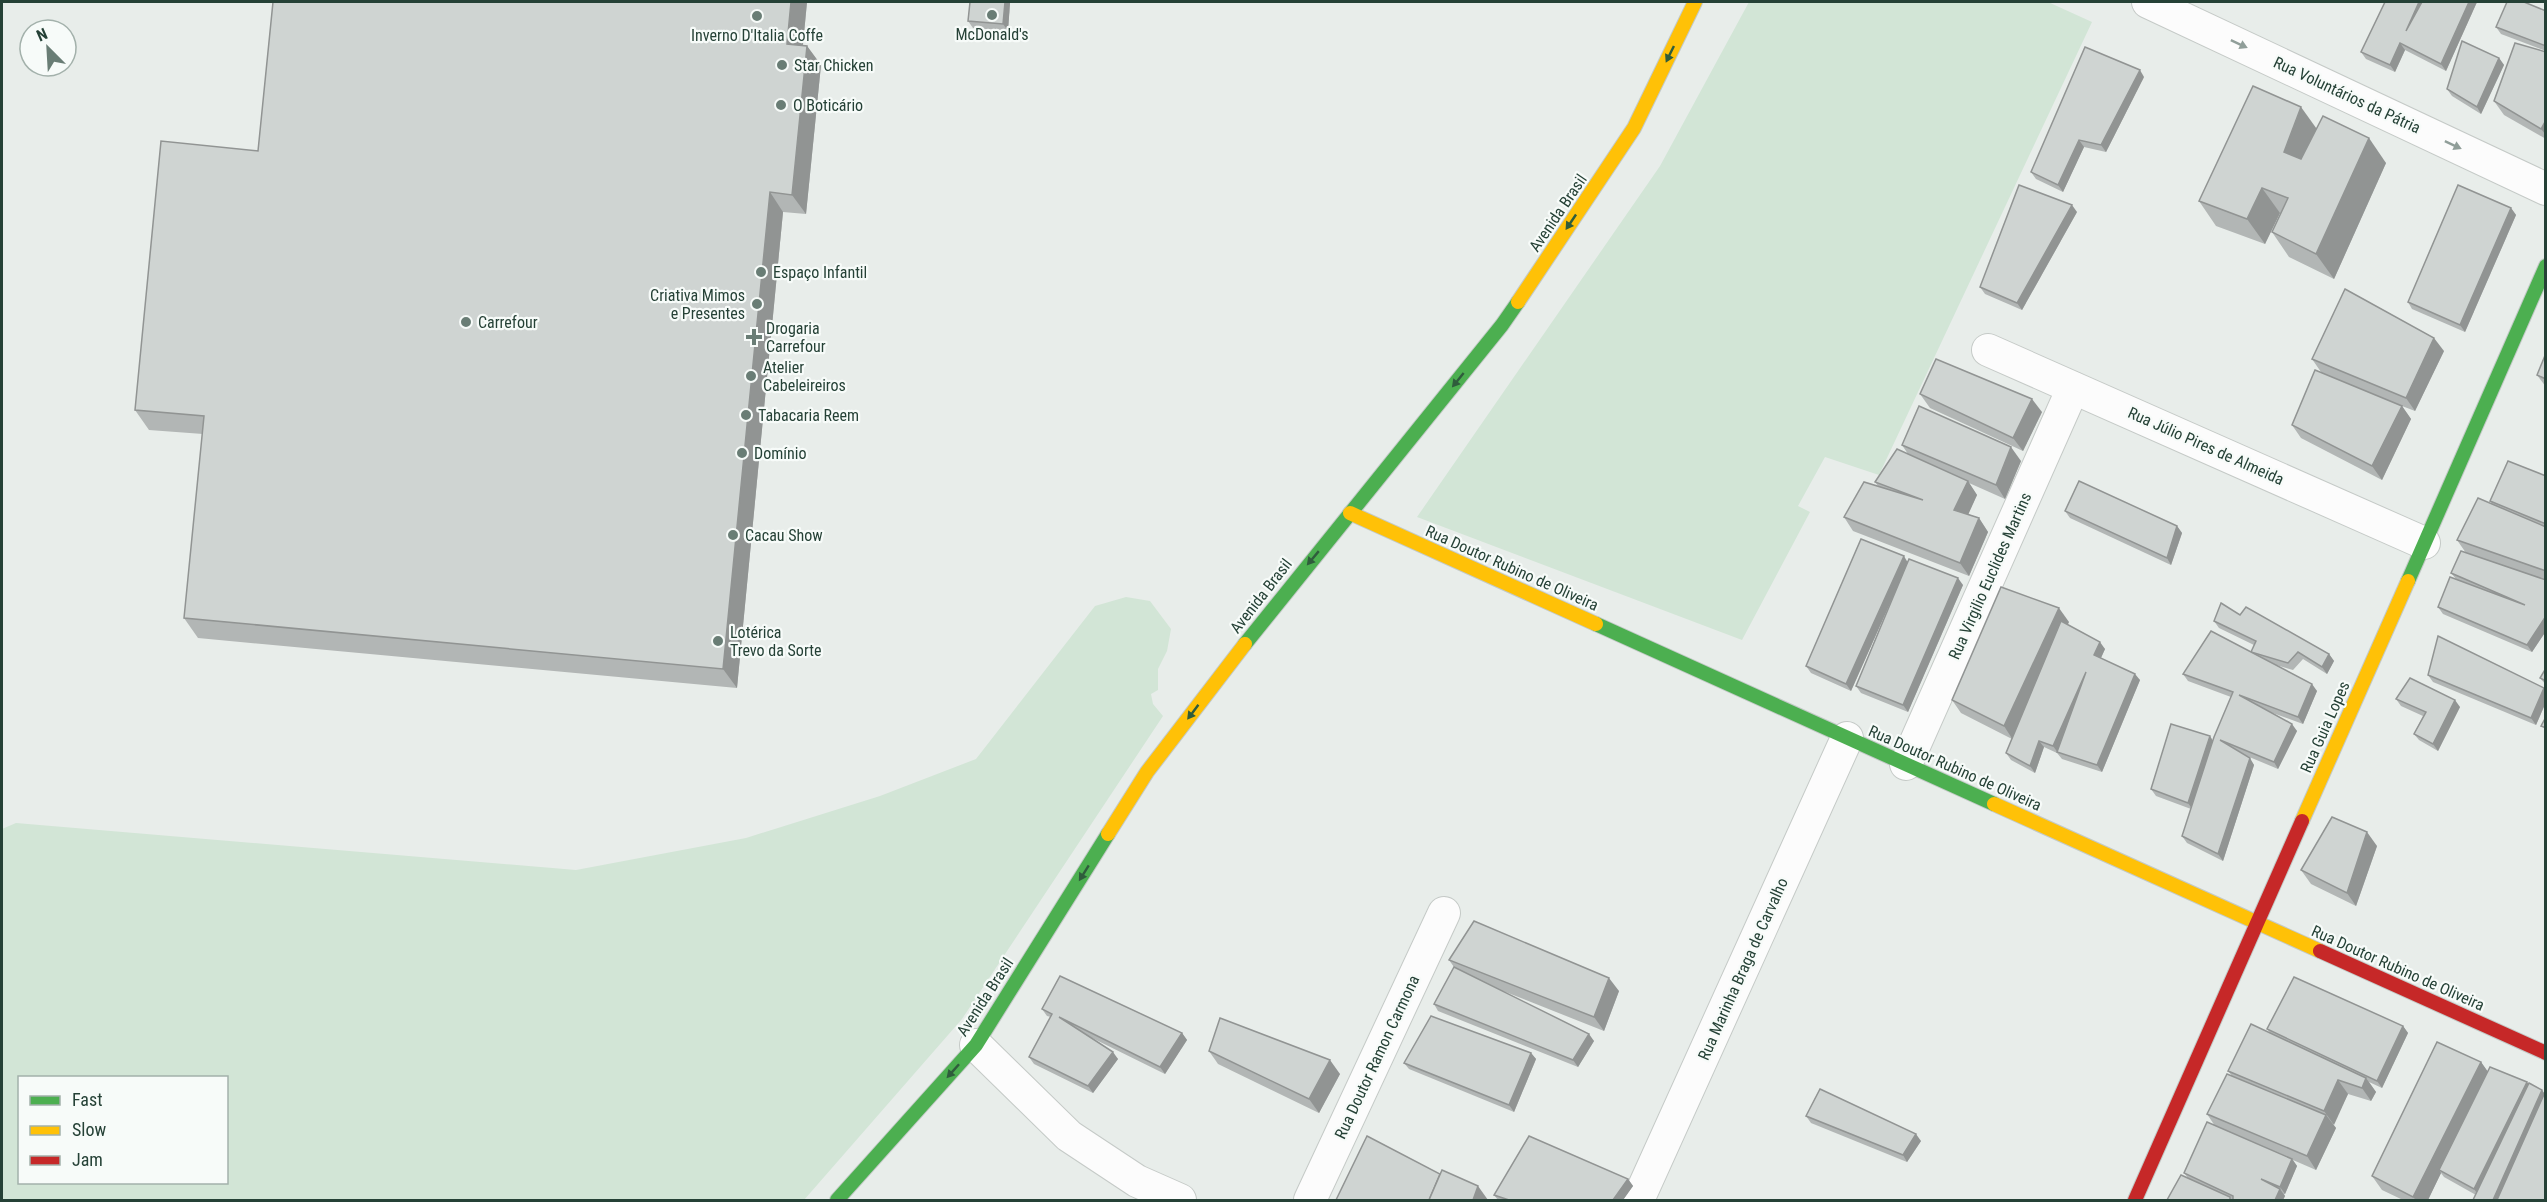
<svg xmlns="http://www.w3.org/2000/svg" width="2547" height="1202" font-family="'Roboto Condensed',sans-serif">
<style>
.green{fill:#d2e5d6;fill-rule:evenodd}
.lines{fill:none;stroke-linecap:round;stroke-linejoin:round}
.street-casing{stroke:#c5cac7;stroke-width:34}
.fast-casing{stroke:#c3cac7;stroke-width:16}
.slow-casing{stroke:#c3cac7;stroke-width:16}
.jam-casing{stroke:#c3cac7;stroke-width:16}
.street{stroke:#fcfcfc;stroke-width:32}
.fast{stroke:#4caf50;stroke-width:14}
.slow{stroke:#ffc107;stroke-width:14}
.jam{stroke:#c62828;stroke-width:14}
.wall{fill:#b2b6b5}
.shaded-wall{fill:#919493}
.building{fill:#cfd4d2;stroke:#919493;stroke-width:1.5}
.oneway{fill:#909e99}
.oneway2{fill:#2f5c3c}
.poi-dot{fill:#697d75;stroke:#f7fbf9;stroke-width:2}
.labels{text-anchor:middle;dominant-baseline:central;stroke-width:4.5;stroke-linejoin:round;paint-order:stroke}
.poi-label{font-size:16px;fill:#254136;stroke:#f7fbf9;text-anchor:start}
.street-label{font-size:16px;fill:#254136;stroke:#f7fbf9}
</style>
<rect width="100%" height="100%" fill="#e8edea"/>
<g class="green">
<polygon points="1749,2 2048,2 2092,22 1879,475 1825,457 1798,506 1810,512 1742,640 1417,517 1660,166"/>
<path d="M1126,597L1150,601L1171,629L1167,651L1158,669V690L1151,694L1153,704L1163,716L962,1019L804,1200H2V829L16,823L576,870L746,838L880,796L976,759L1095,606ZM20,1078H226V1182H20Z"/>
</g>
<g class="lines">
<defs>
<g id="street">
<polyline points="2148,2 2546,189"/>
<polyline points="1988,350 2424,543"/>
<polyline points="1906,764 2073,388"/>
<polyline points="976,1045 1069,1136 1137,1181 1180,1200"/>
<polyline points="1310,1200 1444,913"/>
<polyline points="1638,1200 1847,738"/>
</g>
<g id="fast">
<polyline points="2408,581 2546,266"/>
<polyline points="1596,624 1994,804"/>
<polyline points="1245,644 1502,325 1518,302"/>
<polyline points="837,1200 976,1045 1108,834"/>
</g>
<g id="slow">
<polyline points="1518,302 1634,128 1695,2"/>
<polyline points="1350,513 1596,624"/>
<polyline points="1994,804 2320,951"/>
<polyline points="2302,821 2408,581"/>
<polyline points="1108,834 1147,772 1245,644"/>
</g>
<g id="jam">
<polyline points="2320,951 2546,1053"/>
<polyline points="2135,1200 2302,821"/>
</g>
</defs>
<use href="#street" class="street-casing"/>
<use href="#fast" class="fast-casing"/>
<use href="#slow" class="slow-casing"/>
<use href="#jam" class="jam-casing"/>
<use href="#street" class="street"/>
<use href="#fast" class="fast"/>
<use href="#slow" class="slow"/>
<use href="#jam" class="jam"/>
</g>
<g class="wall">
<polygon points="273,2 807,2 803,45 807,46 821,65 806,214 783,212 737,688 198,638 184,618 203,434 149,430 135,410 258,151"/>
<polygon points="970,2 1009,2 1010,3 1008,31 973,28 968,21"/>
<polygon points="2477,2 2446,71 2405,50 2395,72 2366,59 2361,52"/>
<polygon points="2546,11 2546,51 2501,34 2496,27"/>
<polygon points="2546,52 2546,139 2504,115 2494,101"/>
<polygon points="2499,58 2504,65 2481,114 2452,96 2447,89"/>
<polygon points="2144,77 2106,152 2084,147 2063,192 2036,179 2031,172"/>
<polygon points="2317,129 2386,163 2334,279 2289,257 2272,232 2281,213 2280,213 2265,244 2216,226 2199,201"/>
<polygon points="2511,208 2516,215 2465,332 2412,309 2408,302"/>
<polygon points="2077,212 2022,310 1985,294 1980,287"/>
<polygon points="2444,351 2415,411 2402,406 2411,419 2382,480 2301,438 2292,425 2321,372 2312,359"/>
<polygon points="2546,353 2546,387 2537,375"/>
<polygon points="1920,394 2042,412 2023,451 1930,408"/>
<polygon points="1902,445 2021,461 2005,499 1969,483 1977,495 1968,514 1979,518 1988,532 1969,576 1853,531 1844,517 1878,486 1875,482 1908,454"/>
<polygon points="2546,476 2546,631 2532,652 2443,614 2438,607 2456,579 2451,573 2466,553 2457,540 2492,504 2490,501"/>
<polygon points="2065,511 2177,526 2182,533 2171,565 2070,518"/>
<polygon points="1907,561 1963,585 1908,712 1861,693 1856,686 1891,601 1851,691 1811,673 1806,666"/>
<polygon points="2240,615 2329,654 2334,661 2327,674 2303,659 2293,670 2276,665 2317,691 2303,724 2270,712 2297,731 2278,769 2247,756 2254,765 2223,861 2187,843 2182,836 2191,809 2156,796 2151,789 2210,736 2213,741 2231,697 2188,681 2183,674 2252,653 2254,645 2219,628 2214,621"/>
<polygon points="2069,622 2067,625 2105,649 2101,658 2140,680 2102,772 2062,759 2057,753 2044,747 2035,773 2011,760 2006,753 2012,739 1961,713 1952,700"/>
<polygon points="2546,668 2546,685 2540,678"/>
<polygon points="2428,675 2544,688 2546,691 2546,702 2536,725 2433,682"/>
<polygon points="2396,699 2460,707 2438,751 2419,740 2414,734 2423,716 2401,706"/>
<polygon points="2377,846 2356,906 2311,884 2301,870"/>
<polygon points="1449,960 1619,991 1604,1031 1503,991 1594,1041 1578,1067 1438,1011 1434,1004 1454,967"/>
<polygon points="1042,1009 1182,1033 1187,1040 1165,1074 1086,1035 1118,1059 1093,1093 1034,1064 1029,1057 1051,1017 1047,1016"/>
<polygon points="2403,1026 2408,1033 2382,1088 2369,1082 2376,1092 2371,1101 2348,1094 2333,1124 2336,1128 2316,1170 2293,1160 2297,1166 2285,1194 2284,1194 2285,1196 2283,1200 2167,1200 2188,1178 2184,1173 2215,1126 2207,1114 2232,1076 2228,1071 2271,1034 2267,1029"/>
<polygon points="1209,1051 1340,1074 1319,1113 1218,1064"/>
<polygon points="1531,1053 1536,1059 1514,1112 1409,1069 1404,1063"/>
<polygon points="2481,1062 2487,1071 2527,1082 2528,1084 2542,1090 2544,1093 2546,1200 2476,1195 2444,1177 2441,1173 2428,1200 2403,1200 2382,1190 2372,1176"/>
<polygon points="1806,1116 1921,1141 1907,1162 1811,1123"/>
<polygon points="1628,1179 1633,1186 1623,1200 1498,1200 1494,1195"/>
</g>
<g class="shaded-wall">
<polygon points="791,2 807,2 801,64 787,44"/>
<polygon points="1005,2 1009,2 1010,3 1008,31 1003,24"/>
<polygon points="2419,2 2427,2 2406,31"/>
<polygon points="2469,2 2477,2 2446,71 2441,64"/>
<polygon points="2400,43 2405,50 2395,72 2390,65"/>
<polygon points="807,46 821,65 806,214 792,195"/>
<polygon points="2499,58 2504,65 2481,114 2477,107"/>
<polygon points="2140,70 2144,77 2106,152 2101,145"/>
<polygon points="2301,107 2319,132 2301,177 2284,152"/>
<polygon points="2546,120 2546,135 2541,129"/>
<polygon points="2369,138 2386,163 2334,279 2316,254"/>
<polygon points="2079,140 2084,147 2063,192 2058,185"/>
<polygon points="2262,188 2280,213 2265,244 2247,219"/>
<polygon points="770,192 783,212 737,688 723,669"/>
<polygon points="2072,205 2077,212 2022,310 2017,303"/>
<polygon points="2511,208 2516,215 2465,332 2460,325"/>
<polygon points="2434,338 2444,351 2415,411 2406,398"/>
<polygon points="2032,399 2042,412 2023,451 2013,438"/>
<polygon points="2402,406 2411,419 2382,480 2372,466"/>
<polygon points="2011,447 2021,461 2005,499 1996,485"/>
<polygon points="1968,481 1977,495 1964,524 1954,510"/>
<polygon points="1979,518 1988,532 1969,576 1960,563"/>
<polygon points="2177,526 2182,533 2171,565 2167,558"/>
<polygon points="1904,556 1908,563 1851,691 1846,684"/>
<polygon points="1958,578 1963,585 1908,712 1903,705"/>
<polygon points="2059,608 2069,622 2013,740 2004,726"/>
<polygon points="2546,616 2546,631 2532,652 2527,645"/>
<polygon points="2100,642 2105,649 2099,662 2094,655"/>
<polygon points="2329,654 2334,661 2327,674 2322,667"/>
<polygon points="2086,672 2058,753 2053,746"/>
<polygon points="2135,674 2140,680 2102,772 2097,765"/>
<polygon points="2312,684 2317,691 2303,724 2298,717"/>
<polygon points="2544,688 2546,691 2546,702 2536,725 2531,718"/>
<polygon points="2455,700 2460,707 2438,751 2433,744"/>
<polygon points="2292,724 2297,731 2278,769 2274,762"/>
<polygon points="2210,736 2214,743 2193,810 2188,803"/>
<polygon points="2039,741 2044,747 2035,773 2030,766"/>
<polygon points="2250,758 2254,765 2223,861 2218,854"/>
<polygon points="2367,832 2377,846 2356,906 2347,893"/>
<polygon points="1609,978 1619,991 1604,1031 1594,1017"/>
<polygon points="2403,1026 2408,1033 2382,1088 2377,1081"/>
<polygon points="1182,1033 1187,1040 1165,1074 1160,1067"/>
<polygon points="1589,1034 1594,1041 1578,1067 1573,1060"/>
<polygon points="1113,1052 1118,1059 1093,1093 1088,1086"/>
<polygon points="1531,1053 1536,1059 1514,1112 1509,1105"/>
<polygon points="1330,1060 1340,1074 1319,1113 1309,1099"/>
<polygon points="2481,1062 2491,1076 2439,1170 2441,1173 2428,1200 2416,1200 2413,1197"/>
<polygon points="2366,1078 2376,1092 2371,1101 2362,1088"/>
<polygon points="2338,1080 2348,1094 2334,1125 2324,1111"/>
<polygon points="2527,1082 2532,1089 2479,1196 2474,1189"/>
<polygon points="2542,1090 2546,1096 2501,1200 2493,1200"/>
<polygon points="2326,1115 2336,1128 2316,1170 2307,1156"/>
<polygon points="1916,1134 1921,1141 1907,1162 1903,1155"/>
<polygon points="2292,1159 2297,1166 2285,1194 2280,1187"/>
<polygon points="1628,1179 1633,1186 1623,1200 1613,1200"/>
<polygon points="1478,1186 1488,1200 1473,1200"/>
<polygon points="2280,1189 2285,1196 2283,1200 2275,1200"/>
</g>
<g class="building">
<polygon points="273,2 791,2 787,44 807,46 792,195 770,192 723,669 184,618 204,416 135,410 161,141 258,151"/>
<polygon points="970,2 1005,2 1003,24 968,21"/>
<polygon points="2385,2 2419,2 2406,31 2422,2 2469,2 2441,64 2400,43 2390,65 2361,52"/>
<polygon points="2507,2 2524,2 2546,11 2546,46 2496,27"/>
<polygon points="2462,41 2499,58 2477,107 2447,89"/>
<polygon points="2515,43 2546,52 2546,120 2541,129 2494,101"/>
<polygon points="2085,47 2140,70 2101,145 2079,140 2058,185 2031,172"/>
<polygon points="2253,86 2301,107 2284,152 2301,159 2323,116 2369,138 2316,254 2272,232 2288,198 2262,188 2247,219 2199,201"/>
<polygon points="2019,185 2072,205 2017,303 1980,287"/>
<polygon points="2458,185 2511,208 2460,325 2408,302"/>
<polygon points="2345,289 2434,338 2406,398 2312,359"/>
<polygon points="2546,353 2546,379 2537,375"/>
<polygon points="1936,359 2032,399 2013,438 1920,394"/>
<polygon points="2315,370 2402,406 2372,466 2292,425"/>
<polygon points="1919,406 2011,447 1996,485 1902,445"/>
<polygon points="1897,449 1968,481 1954,510 1979,518 1960,563 1844,517 1864,482 1923,500 1875,482"/>
<polygon points="2508,461 2546,476 2546,524 2490,501"/>
<polygon points="2079,481 2177,526 2167,558 2065,511"/>
<polygon points="2478,498 2546,527 2546,571 2457,540"/>
<polygon points="1861,539 1904,556 1846,684 1806,666"/>
<polygon points="2461,551 2546,580 2546,616 2527,645 2438,607 2450,577 2525,605 2451,573"/>
<polygon points="1909,559 1958,578 1903,705 1856,686"/>
<polygon points="2001,587 2059,608 2004,726 1952,700"/>
<polygon points="2221,603 2240,615 2246,607 2329,654 2322,667 2298,652 2288,663 2251,652 2256,641 2214,621"/>
<polygon points="2061,621 2100,642 2094,655 2135,674 2097,765 2057,752 2086,672 2053,746 2039,741 2030,766 2006,753"/>
<polygon points="2211,631 2312,684 2298,717 2239,695 2292,724 2274,762 2220,740 2250,758 2218,854 2182,836 2214,737 2233,692 2183,674"/>
<polygon points="2438,636 2544,688 2531,718 2428,675"/>
<polygon points="2546,668 2546,681 2540,678"/>
<polygon points="2410,678 2455,700 2433,744 2414,734 2426,712 2396,699"/>
<polygon points="2546,717 2546,728 2541,726"/>
<polygon points="2171,724 2210,736 2188,803 2151,789"/>
<polygon points="2332,817 2367,832 2347,893 2301,870"/>
<polygon points="1474,921 1609,978 1594,1017 1449,960"/>
<polygon points="1454,967 1589,1034 1573,1060 1434,1004"/>
<polygon points="1060,976 1182,1033 1160,1067 1059,1017 1113,1052 1088,1086 1029,1057 1052,1014 1042,1009"/>
<polygon points="2294,977 2403,1026 2377,1081 2267,1029"/>
<polygon points="1431,1016 1531,1053 1509,1105 1404,1063"/>
<polygon points="1220,1018 1330,1060 1309,1099 1209,1051"/>
<polygon points="2251,1024 2366,1078 2362,1088 2338,1080 2324,1111 2228,1071"/>
<polygon points="2437,1042 2481,1062 2413,1197 2372,1176"/>
<polygon points="2490,1067 2527,1082 2474,1189 2439,1170"/>
<polygon points="2227,1074 2326,1115 2307,1156 2207,1114"/>
<polygon points="2529,1083 2542,1090 2493,1200 2473,1200"/>
<polygon points="1820,1089 1916,1134 1903,1155 1806,1116"/>
<polygon points="2546,1090 2546,1200 2497,1200"/>
<polygon points="2207,1122 2292,1159 2280,1187 2261,1179 2280,1189 2275,1200 2233,1200 2233,1196 2184,1173"/>
<polygon points="1367,1136 1440,1174 1429,1200 1336,1200"/>
<polygon points="1529,1136 1628,1179 1613,1200 1509,1200 1494,1195"/>
<polygon points="1442,1170 1478,1186 1473,1200 1429,1200"/>
<polygon points="2181,1175 2230,1197 2230,1200 2167,1200"/>
</g>
<defs><path id="oneway-solid" d="M-6-.8H1V-3.2L6.5 0L1 3.2V.8H-6Z" transform="scale(1.5)"/></defs>
<g class="oneway">
<use href="#oneway-solid" transform="translate(2239 44) rotate(25)"/>
<use href="#oneway-solid" transform="translate(2453 145) rotate(25)"/>
</g>
<g class="oneway2">
<use href="#oneway-solid" transform="translate(1670 54) rotate(116)"/>
<use href="#oneway-solid" transform="translate(1571 222) rotate(124)"/>
<use href="#oneway-solid" transform="translate(1458 380) rotate(129)"/>
<use href="#oneway-solid" transform="translate(1313 558) rotate(130)"/>
<use href="#oneway-solid" transform="translate(1193 712) rotate(127)"/>
<use href="#oneway-solid" transform="translate(1084 873) rotate(122)"/>
<use href="#oneway-solid" transform="translate(953 1071) rotate(132)"/>
</g>
<g class="poi-dot">
<circle cx="992" cy="15" r="6"/>
<circle cx="757" cy="16" r="6"/>
<circle cx="782" cy="65" r="6"/>
<circle cx="781" cy="105" r="6"/>
<circle cx="761" cy="272" r="6"/>
<circle cx="757" cy="304" r="6"/>
<circle cx="466" cy="322" r="6"/>
<path d="M751 328h6v6h6v6h-6v6h-6v-6h-6v-6h6z"/>
<circle cx="751" cy="376" r="6"/>
<circle cx="746" cy="415" r="6"/>
<circle cx="742" cy="453" r="6"/>
<circle cx="733" cy="535" r="6"/>
<circle cx="718" cy="641" r="6"/>
</g>
<g class="labels">
<g class="poi-label">
<text x="992" y="34" text-anchor="middle">McDonald's</text>
<text x="757" y="35" text-anchor="middle">Inverno D'Italia Coffe</text>
<text x="794" y="65">Star Chicken</text>
<text x="793" y="105">O Boticário</text>
<text x="773" y="272">Espaço Infantil</text>
<text x="745" y="295" text-anchor="end">Criativa Mimos<tspan x="745" dy="18">e Presentes</tspan></text>
<text x="478" y="322">Carrefour</text>
<text x="766" y="328">Drogaria<tspan x="766" dy="18">Carrefour</tspan></text>
<text x="763" y="367">Atelier<tspan x="763" dy="18">Cabeleireiros</tspan></text>
<text x="758" y="415">Tabacaria Reem</text>
<text x="754" y="453">Domínio</text>
<text x="745" y="535">Cacau Show</text>
<text x="730" y="632">Lotérica<tspan x="730" dy="18">Trevo da Sorte</tspan></text>
</g>
<g class="street-label">
<text transform="translate(2347 95) rotate(25)">Rua Voluntários da Pátria</text>
<text transform="translate(1558 213) rotate(-56)">Avenida Brasil</text>
<text transform="translate(2206 446) rotate(24)">Rua Júlio Pires de Almeida</text>
<text transform="translate(1512 568) rotate(24)">Rua Doutor Rubino de Oliveira</text>
<text transform="translate(1990 576) rotate(-66)">Rua Virgilio Euclides Martins</text>
<text transform="translate(1261 596) rotate(-52)">Avenida Brasil</text>
<text transform="translate(2325 727) rotate(-66)">Rua Guia Lopes</text>
<text transform="translate(1955 768) rotate(24)">Rua Doutor Rubino de Oliveira</text>
<text transform="translate(2398 968) rotate(24)">Rua Doutor Rubino de Oliveira</text>
<text transform="translate(1743 969) rotate(-66)">Rua Marinha Braga de Carvalho</text>
<text transform="translate(985 997) rotate(-57)">Avenida Brasil</text>
<text transform="translate(1377 1057) rotate(-65)">Rua Doutor Ramon Carmona</text>
</g>
</g>
<rect width="2547" height="1202" fill="none" stroke="#254136" stroke-width="6"/>
<rect x="18" y="1076" width="210" height="108" fill="#f7fbf9" stroke="#a3b1ab" stroke-width="1.5"/>
<rect x="30" y="1096" width="30" height="9" fill="#4caf50" stroke="#a3b1ab" stroke-width="1.5"/>
<text x="72" y="1106" font-size="18" fill="#254136">Fast</text>
<rect x="30" y="1126" width="30" height="9" fill="#ffc107" stroke="#a3b1ab" stroke-width="1.5"/>
<text x="72" y="1136" font-size="18" fill="#254136">Slow</text>
<rect x="30" y="1156" width="30" height="9" fill="#c62828" stroke="#a3b1ab" stroke-width="1.5"/>
<text x="72" y="1166" font-size="18" fill="#254136">Jam</text>
<g transform="translate(48 48) rotate(336)"><circle r="28" fill="#f7fbf9" stroke="#a3b1ab" stroke-width="1.5"/>
<path d="M0-4.5L10 22L0 15L-10 22Z" fill="#697d75"/>
<text y="-9" font-size="16" font-weight="bold" text-anchor="middle" fill="#254136">N</text>
</g>
</svg>
